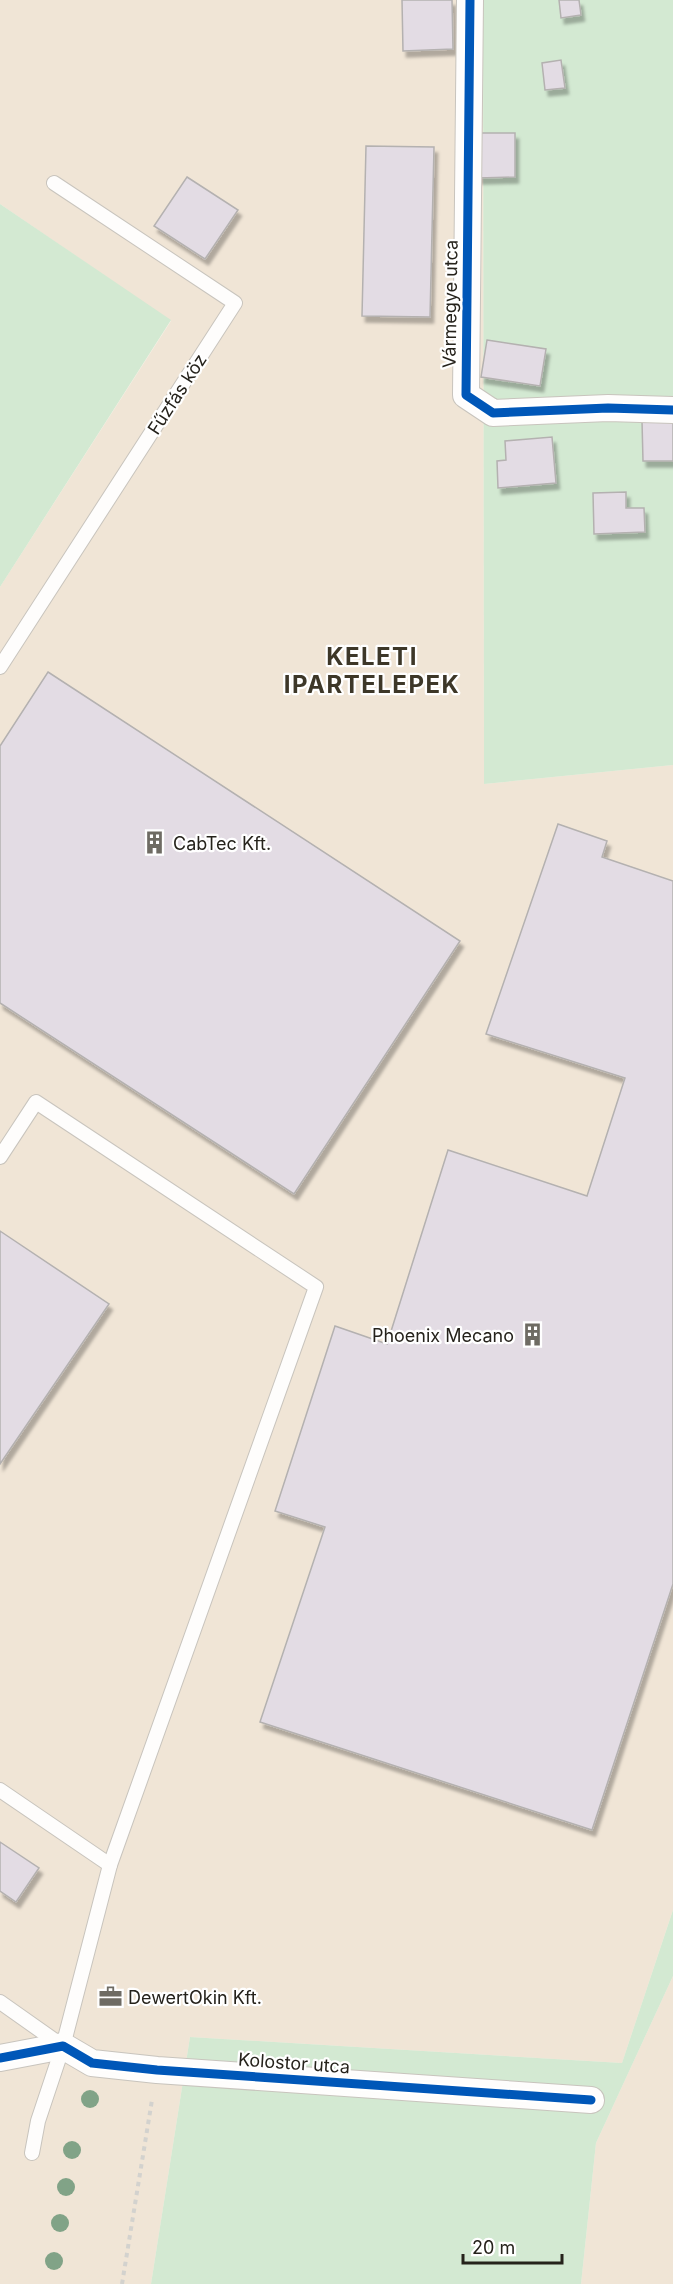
<svg xmlns="http://www.w3.org/2000/svg" width="673" height="2284" font-family="Inter,sans-serif">
<style>
.industrial{fill:#f0e5d6}
.green{fill:#d3e9d2}
.building{fill:#e3dce4;stroke:#b4b1b0;stroke-width:1.5;filter:url(#shadow)}
.lines{fill:none;stroke-linecap:round;stroke-linejoin:round}
.service-casing{stroke:#c8c4bd;stroke-width:16}
.minor-casing{stroke:#c8c4bd;stroke-width:28}
.path{stroke:#d3d2ce;stroke-width:4;stroke-dasharray:4.5 4.5;stroke-linecap:butt}
.service{stroke:#fefdfc;stroke-width:14}
.minor{stroke:#fefdfc;stroke-width:26}
.cycleway-casing{stroke:#fff;stroke-width:13}
.cycleway{stroke:#0057b8;stroke-width:9}
.tree{fill:#81a387}
.labels{text-anchor:middle;dominant-baseline:central;stroke-width:4.5;stroke-linejoin:round;paint-order:stroke}
.street-label{font-size:18px;fill:#25221b;stroke:#fff}
.poi-label{font-size:18px;fill:#25221b;stroke:#fff;text-anchor:start}
.district-label{font-size:24px;font-weight:bold;letter-spacing:1.5px;fill:#3d3728;stroke:#fff}
</style>
<defs>
<filter id="shadow"><feDropShadow dx="3.5" dy="6" stdDeviation="1.5" flood-color="#0004"/></filter>
</defs>
<rect width="100%" height="100%" fill="#f7f2e8"/>
<g class="industrial">
<polygon points="0,0 483,0 484,784 673,765 673,1910 622,2063 190,2037 151,2284 0,2284 0,587 171,321 0,204"/>
<polygon points="673,1976 673,2284 581,2284 596,2143"/>
</g>
<g class="green">
<polygon points="483,0 673,0 673,765 484,784"/>
<polygon points="0,204 171,320 0,587"/>
<polygon points="673,1910 673,1976 596,2143 581,2284 151,2284 190,2037 622,2063"/>
</g>
<g class="building">
<polygon points="402,0 452,0 453,49 403,51"/>
<polygon points="559,0 579,0 581,15 561,18"/>
<polygon points="561,60 565,88 545,90 542,63"/>
<polygon points="477,133 515,133 515,177 478,178"/>
<polygon points="366,146 434,147 430,317 362,316"/>
<polygon points="187,177 238,210 205,259 154,226"/>
<polygon points="487,340 546,349 540,386 481,377"/>
<polygon points="642,421 673,421 673,461 643,461"/>
<polygon points="552,437 556,483 498,488 497,461 506,460 505,441"/>
<polygon points="626,492 626,508 644,508 645,532 594,534 593,493"/>
<polygon points="48,672 460,941 294,1194 0,1003 0,746"/>
<polygon points="558,824 607,841 602,857 673,881 673,1584 592,1830 260,1722 325,1527 275,1511 335,1326 387,1344 448,1150 587,1196 625,1078 486,1034"/>
<polygon points="0,1231 109,1304 0,1464"/>
<polygon points="0,1842 39,1868 16,1902 0,1891"/>
</g>
<g class="lines">
<defs>
<g id="service">
<polyline points="0,667 235,303 54,183"/>
<polyline points="0,1157 36,1102 316,1287 110,1865 63,2046 38,2121 32,2153"/>
<polyline points="0,1790 110,1865"/>
<polyline points="0,2002 61,2045"/>
</g>
<g id="minor">
<polyline points="470,0 466,395 493,413 608,408 673,410"/>
<polyline points="0,2058 63,2046 92,2063 157,2070 591,2100"/>
</g>
</defs>
<use href="#service" class="service-casing"/>
<use href="#minor" class="minor-casing"/>
<polyline class="path" points="122,2284 152,2100"/>
<use href="#service" class="service"/>
<use href="#minor" class="minor"/>
<defs>
<g id="cycleway">
<polyline points="470,0 466,395 493,413 608,408 673,410"/>
<polyline points="0,2058 63,2046 92,2063 157,2070 591,2100"/>
</g>
</defs>
<use href="#cycleway" class="cycleway-casing"/>
<use href="#cycleway" class="cycleway"/>
</g>
<g class="tree">
<circle cx="90" cy="2099" r="9"/>
<circle cx="72" cy="2150" r="9"/>
<circle cx="66" cy="2187" r="9"/>
<circle cx="60" cy="2223" r="9"/>
<circle cx="54" cy="2261" r="9"/>
</g>
<defs>
<symbol id="building-bare" viewBox="-9 -9 18 18"><path d="M-4-6H4V6H1V3H-1V6H-4ZM-2.5-4.3h1.7v1.8h-1.7ZM.8-4.3h1.7v1.8H.8ZM-2.5-1h1.7V.8h-1.7ZM.8-1h1.7V.8H.8Z" fill="#6e6b63" stroke="#fff" stroke-width="2.5" paint-order="stroke"/></symbol>
<symbol id="office-bare" viewBox="-9 -9 18 18"><path d="M-6-3h4V-5.5h4V-3h4V5H-6ZM-1-4.5V-3h2v-1.5ZM-6 0V1H6V0Z" fill="#6e6b63" stroke="#fff" stroke-width="2.5" paint-order="stroke"/></symbol>
</defs>
<g fill-rule="evenodd">
<use href="#building-bare" x="138" y="826" width="33" height="33"/>
<use href="#building-bare" x="516" y="1318" width="33" height="33"/>
<use href="#office-bare" x="94" y="1980" width="33" height="33"/>
</g>
<g class="labels">
<g class="street-label">
<text transform="translate(450 304) rotate(-89)">Vármegye utca</text>
<text transform="translate(177 394) rotate(-57)">Fűzfás köz</text>
<text transform="translate(294 2063) rotate(4)">Kolostor utca</text>
</g>
<g class="poi-label">
<text x="173" y="843">CabTec Kft.</text>
<text x="514" y="1335" text-anchor="end">Phoenix Mecano</text>
<text x="128" y="1997">DewertOkin Kft.</text>
</g>
<g class="district-label">
<text x="372" y="656">KELETI<tspan x="372" dy="28">IPARTELEPEK</tspan></text>
</g>
</g>
<path d="M463 2254v9h99v-9" fill="none" stroke="#25221b" stroke-width="3"/>
<text x="472" y="2254" font-size="18" fill="#25221b" stroke="#ffffff" stroke-width="4.5" paint-order="stroke">20 m</text>
</svg>
